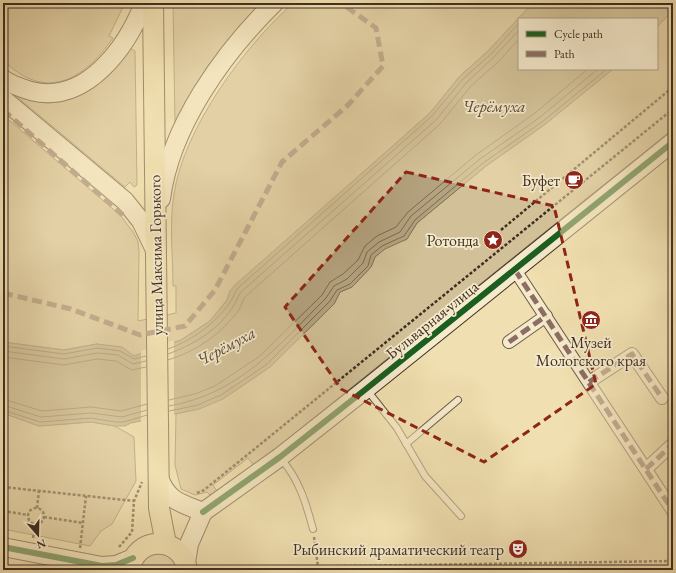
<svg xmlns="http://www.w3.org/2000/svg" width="676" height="573" font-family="'EB Garamond',serif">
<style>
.green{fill:#d2c198;stroke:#88785c}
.water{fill:#b4a37f;stroke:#857559}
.pier{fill:#f0dfb0}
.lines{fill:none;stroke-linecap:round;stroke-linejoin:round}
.shore{stroke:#7a6950;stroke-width:1}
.lane-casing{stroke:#6b5b45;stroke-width:8}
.street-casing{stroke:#6b5b45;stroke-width:14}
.secondary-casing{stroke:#3f2f21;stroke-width:20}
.primary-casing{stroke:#3f2f21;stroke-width:22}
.path{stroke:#3f2f21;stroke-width:2.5;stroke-dasharray:3 2;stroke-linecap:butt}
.lane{stroke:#f5eacc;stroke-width:6}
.street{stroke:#f5eacc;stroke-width:12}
.secondary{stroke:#f5eacc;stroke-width:18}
.primary{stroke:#f0dfb0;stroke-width:20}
.quiet{stroke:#8d6e63;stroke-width:5;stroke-dasharray:10 5;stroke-linecap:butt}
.cycleway-casing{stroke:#f5eacc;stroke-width:8}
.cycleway{stroke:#1b5e20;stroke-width:6}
.marked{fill:none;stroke:#8f2418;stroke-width:3;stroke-dasharray:8 5;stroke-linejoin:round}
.labels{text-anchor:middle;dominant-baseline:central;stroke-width:3.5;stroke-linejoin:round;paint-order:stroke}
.poi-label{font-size:16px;fill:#3f2f21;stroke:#f5eacc;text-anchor:end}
.street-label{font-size:16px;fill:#3f2f21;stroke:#f5eacc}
.water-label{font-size:17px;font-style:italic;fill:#5c4c38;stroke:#f5eacc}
</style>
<rect width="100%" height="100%" fill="#f0dfb0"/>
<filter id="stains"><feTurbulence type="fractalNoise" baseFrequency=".005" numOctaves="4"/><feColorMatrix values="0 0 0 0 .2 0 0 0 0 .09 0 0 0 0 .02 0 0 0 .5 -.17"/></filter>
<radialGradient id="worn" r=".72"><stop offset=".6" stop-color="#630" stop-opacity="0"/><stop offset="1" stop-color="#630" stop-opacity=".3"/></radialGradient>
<g class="green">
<path d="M3,3H125L109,36L113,38C83,81 45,102 3,60Z"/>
<polygon points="173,3 261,3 226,42 175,123"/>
<path d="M293,3H545L527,9L488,51L460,76L430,113L230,291L227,300L210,321L181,340L134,356L97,344L64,350L3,342V115L120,215L133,232L138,241L139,252L138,321L176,313V286H173C173,256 169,224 174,194C184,128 244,47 293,3Z"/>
<path d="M673,10V129L254,466L248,458L213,485L218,493L211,496L207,492L195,495L181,489L175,465L176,414C246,399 285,351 334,304L340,292L352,287L371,267L375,257L385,248L407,239L417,223L486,166L544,125L613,69H657V27Z"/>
<path d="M130,48L135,51L137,185L134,187L130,182L125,187L15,95C26,98 37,103 48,103C85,102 110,76 130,48Z"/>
<polygon points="3,413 39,426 91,422 115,426 134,437 136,481 112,524 101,531 90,546 3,529"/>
<polygon points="167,552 180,570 136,570 143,556"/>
</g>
<polygon class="water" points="545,3 673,3 673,10 657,27 657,19 519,19 519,69 613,69 544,125 486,166 417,223 407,239 385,249 375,257 371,267 352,287 340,292 334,304 270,367 223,399 199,409 131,423 125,426 115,426 91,422 39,426 3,413 3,342 64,350 97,344 122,347 134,356 181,340 210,321 227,300 230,291 235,285 430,113 460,76 488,51 527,9"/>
<polygon class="pier" points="174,340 174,416 141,422 141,351"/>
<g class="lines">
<g class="shore">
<polyline points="3,346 64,354 97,348 120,351 134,359 146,356"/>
<path d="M168,349C193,340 213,325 229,304C233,299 234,293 238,288L432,116L463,79L491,54L519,23"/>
<polyline points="3,351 64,359 97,353 118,355 133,364 146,361"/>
<path d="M168,354C193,345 220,329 234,305C237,300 238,296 241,292L436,120L467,82L494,57L519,30"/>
<polyline points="3,357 64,365 97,359 116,361 132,370 146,367"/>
<path d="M168,360C197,351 221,334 239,310C242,305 242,300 246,296L440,124L471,86L498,62L519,39"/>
<polyline points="3,399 42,411 91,407 121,411 147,404"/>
<polyline points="169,400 195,394 215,386 260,356 322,295 330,282 343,274 358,260 365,246 377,236 396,227 408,212 476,155 535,113 588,69"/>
<polyline points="3,405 41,417 91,413 122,417 147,410"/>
<path d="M169,406C239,394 278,346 326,298L334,286L347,279L363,263L367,252L379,242L400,232L411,216L480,159L539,118L598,69"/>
<polyline points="3,410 40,422 91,418 115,422 124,422 147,415"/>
<polyline points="169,411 198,405 209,400 221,395 251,375 267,364 330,301 337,290 350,284 368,266 371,255 382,246 404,236 415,220 483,163 542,122 607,69"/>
</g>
<defs>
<g id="lane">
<polyline points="367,390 397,428 425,476 461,516"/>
<polyline points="406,444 458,400"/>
<path d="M281,459C299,479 306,503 313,529"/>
</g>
<g id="street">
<polyline points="515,270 673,511"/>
<polyline points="509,342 546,316"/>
<polyline points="589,382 632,354 662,398"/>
<polyline points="646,469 673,444"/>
</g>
<g id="secondary">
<path d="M3,79C11,85 21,88 31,91C86,105 127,47 144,3"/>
<polyline points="3,99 125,201 141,221 155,250"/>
<path d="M161,199C170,127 223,53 274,3"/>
<path d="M159,477C167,501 181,503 203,512"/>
<polyline points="203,512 280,457 366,389 673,142"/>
<polyline points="3,547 102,566 116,565 133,558"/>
<polyline points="186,562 189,544 203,512"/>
</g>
<g id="primary">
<polyline points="153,3 159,508 166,544"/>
<path d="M130,570C134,535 183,535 187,570"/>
</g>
</defs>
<use href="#lane" class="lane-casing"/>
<use href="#street" class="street-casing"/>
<use href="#secondary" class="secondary-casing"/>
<use href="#primary" class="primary-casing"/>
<g class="path">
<polyline points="501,230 673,87"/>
<polyline points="3,487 134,501"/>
<polyline points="197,493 204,490 673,109"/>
<circle cx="36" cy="516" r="8"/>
<polyline points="37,508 39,490"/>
<polyline points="3,511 28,515"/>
<polyline points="44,517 83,523"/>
<polyline points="314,537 318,567"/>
<polyline points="33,538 35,525"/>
<polyline points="119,547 132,532 134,501 142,482"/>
<polyline points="80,548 86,496"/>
<polyline points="214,568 673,561"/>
</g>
<use href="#lane" class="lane"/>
<use href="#street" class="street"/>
<use href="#secondary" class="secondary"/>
<use href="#primary" class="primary"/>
<g class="quiet">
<polyline points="3,110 123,215"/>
<polyline points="515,270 673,511"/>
<polyline points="3,293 71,309 140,335 185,326 215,290 282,162 348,105 383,66 376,28 341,3"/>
<polyline points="509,342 546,316"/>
<polyline points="589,382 632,354 662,398"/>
<polyline points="646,469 673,444"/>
</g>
<defs>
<g id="cycleway">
<polyline points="203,512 280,457 366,389 673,142"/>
<polyline points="3,547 102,566 116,565 133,558"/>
</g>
</defs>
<use href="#cycleway" class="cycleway-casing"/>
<use href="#cycleway" class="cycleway"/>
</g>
<path d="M0 0H676V573H0ZM406,172L554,206L596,384L484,462L341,389L285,307Z" fill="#f0dfb0" fill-opacity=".55" fill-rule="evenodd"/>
<path class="marked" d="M406,172L554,206L596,384L484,462L341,389L285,307Z"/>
<defs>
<symbol id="cafe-disc" viewBox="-11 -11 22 22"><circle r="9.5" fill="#8f2418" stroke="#f5eacc"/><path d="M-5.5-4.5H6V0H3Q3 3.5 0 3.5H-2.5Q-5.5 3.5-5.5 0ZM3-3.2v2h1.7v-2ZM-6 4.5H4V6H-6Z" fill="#fff"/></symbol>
<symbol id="sight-disc" viewBox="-11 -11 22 22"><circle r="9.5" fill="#8f2418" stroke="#f5eacc"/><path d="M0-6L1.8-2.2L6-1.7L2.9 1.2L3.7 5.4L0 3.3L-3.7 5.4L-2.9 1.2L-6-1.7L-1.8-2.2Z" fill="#fff"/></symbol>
<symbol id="museum-disc" viewBox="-11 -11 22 22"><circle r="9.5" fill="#8f2418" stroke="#f5eacc"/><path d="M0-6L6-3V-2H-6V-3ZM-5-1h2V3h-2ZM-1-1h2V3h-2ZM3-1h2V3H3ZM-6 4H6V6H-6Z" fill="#fff"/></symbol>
<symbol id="theatre-disc" viewBox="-11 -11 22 22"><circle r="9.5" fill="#8f2418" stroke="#f5eacc"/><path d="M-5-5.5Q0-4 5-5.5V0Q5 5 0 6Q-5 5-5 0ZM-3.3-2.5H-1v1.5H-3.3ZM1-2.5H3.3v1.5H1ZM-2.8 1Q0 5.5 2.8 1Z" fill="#fff"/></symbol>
</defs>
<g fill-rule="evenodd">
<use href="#cafe-disc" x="563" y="169" width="22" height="22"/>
<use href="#sight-disc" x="482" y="229" width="22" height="22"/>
<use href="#museum-disc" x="580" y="309" width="22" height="22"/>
<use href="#theatre-disc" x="507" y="538" width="22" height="22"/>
</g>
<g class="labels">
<g class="poi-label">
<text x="560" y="180">Буфет</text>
<text x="479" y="240">Ротонда</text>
<text x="591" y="342" text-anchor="middle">Музей<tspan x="591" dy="18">Мологского края</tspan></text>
<text x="504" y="549">Рыбинский драматический театр</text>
</g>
<g class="street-label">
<text transform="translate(156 255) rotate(-91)">улица Максима Горького</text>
<text transform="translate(432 320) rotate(-39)">Бульварная улица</text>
</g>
<g class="water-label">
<text x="494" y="106">Черёмуха</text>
<text transform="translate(226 346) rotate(-28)">Черёмуха</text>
</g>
</g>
<rect width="676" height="573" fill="none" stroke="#f0dfb0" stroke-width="16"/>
<rect x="4" y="4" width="668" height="565" fill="none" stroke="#3f2f21" stroke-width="2"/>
<rect x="8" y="8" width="660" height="557" fill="none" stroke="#3f2f21"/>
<rect x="518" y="18" width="140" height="52" fill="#f5eacc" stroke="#ac9f88"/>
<rect x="526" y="31" width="20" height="6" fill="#1b5e20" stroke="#ac9f88"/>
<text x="554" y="38" font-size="12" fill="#3f2f21">Cycle path</text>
<rect x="526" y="51" width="20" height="6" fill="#8d6e63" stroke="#ac9f88"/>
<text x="554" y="58" font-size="12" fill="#3f2f21">Path</text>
<g transform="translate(38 535) rotate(160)" stroke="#f5eacc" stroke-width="3" paint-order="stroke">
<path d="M0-3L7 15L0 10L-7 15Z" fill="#3f2f21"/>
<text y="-6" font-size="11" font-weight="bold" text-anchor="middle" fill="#3f2f21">N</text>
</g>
<rect width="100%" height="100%" filter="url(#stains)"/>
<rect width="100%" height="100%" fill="url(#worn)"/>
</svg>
